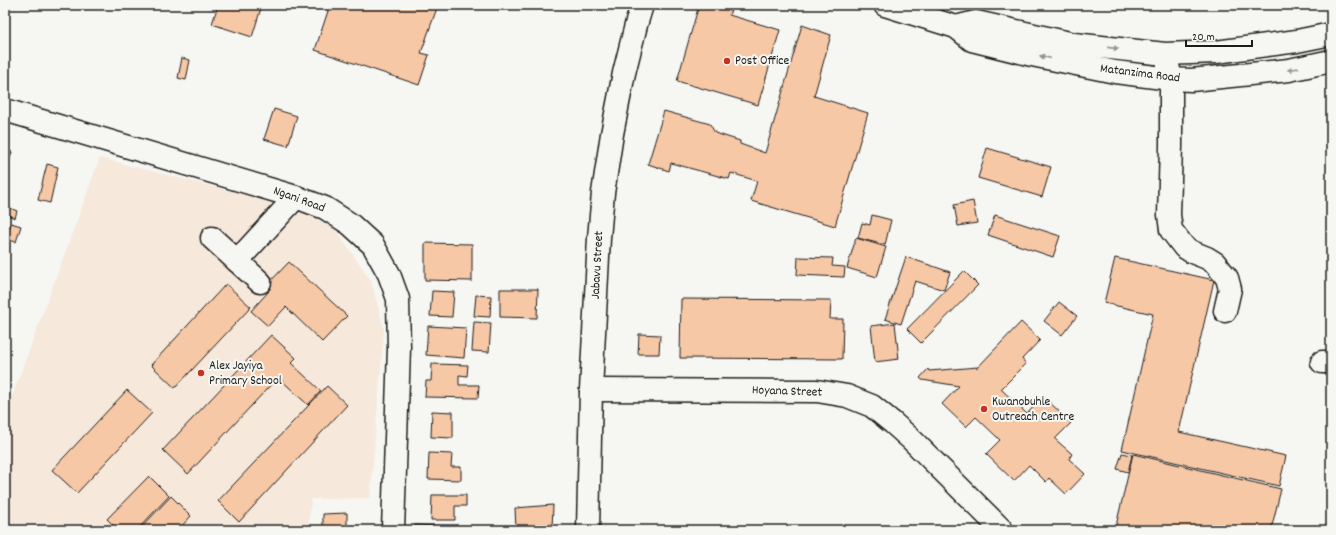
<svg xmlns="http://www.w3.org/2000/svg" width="1336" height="535" font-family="Dekko,sans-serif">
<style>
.built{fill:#f6e8db}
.building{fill:#f7c8a6;stroke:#1c1c1c}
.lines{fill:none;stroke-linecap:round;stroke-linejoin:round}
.minor-casing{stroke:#1c1c1c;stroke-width:25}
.minor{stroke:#f6f6f2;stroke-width:22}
.oneway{fill:#949492}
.poi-dot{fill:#c8321e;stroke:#f6f6f2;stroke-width:1.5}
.labels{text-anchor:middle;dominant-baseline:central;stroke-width:4;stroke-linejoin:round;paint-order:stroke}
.poi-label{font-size:13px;fill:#1c1c1c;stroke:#f6f6f2;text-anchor:start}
.street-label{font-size:13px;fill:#1c1c1c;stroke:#f6f6f2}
</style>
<rect width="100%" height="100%" fill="#f6f6f2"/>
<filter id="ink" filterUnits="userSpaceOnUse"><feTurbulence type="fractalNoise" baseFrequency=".025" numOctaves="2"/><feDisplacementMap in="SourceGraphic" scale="8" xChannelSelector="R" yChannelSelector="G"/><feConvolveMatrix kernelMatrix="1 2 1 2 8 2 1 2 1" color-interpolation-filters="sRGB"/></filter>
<g filter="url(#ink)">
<polygon class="built" points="100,158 258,198 306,213 335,229 371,281 384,329 370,498 311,499 308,530 5,530 5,416"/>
<g class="building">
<polygon points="218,5 262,5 252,37 212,24"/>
<polygon points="330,5 438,5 421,53 429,55 419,85 315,50"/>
<polygon points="699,5 714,5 731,10 729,15 780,30 758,105 677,81"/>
<polygon points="802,25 831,35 814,96 868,113 835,226 751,201 757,181 731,173 729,179 671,163 669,171 648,164 664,111 710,124 715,133 740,141 740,144 765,153"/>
<polygon points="182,58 190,60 186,80 178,78"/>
<polygon points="274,109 297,116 288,146 264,139"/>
<polygon points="987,148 1051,167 1042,197 978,178"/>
<polygon points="5,150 12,152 5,175"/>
<polygon points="47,164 58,167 50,203 38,200"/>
<polygon points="973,201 977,223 958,226 954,205"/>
<polygon points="8,207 17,211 15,218 5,214"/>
<polygon points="872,215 891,220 885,245 858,238 862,223 870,225"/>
<polygon points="995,215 1060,236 1053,257 988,235"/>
<polygon points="11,223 21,226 16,242 6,239"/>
<polygon points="856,238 886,247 877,277 847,268"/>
<polygon points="425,243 472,244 472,281 425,280"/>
<polygon points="798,257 833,258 832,266 845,267 844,277 797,275"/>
<polygon points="906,257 950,272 944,290 915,281 901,324 885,319"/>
<polygon points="1115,258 1214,280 1179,432 1286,456 1279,486 1122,450 1153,314 1104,303"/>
<polygon points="289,262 347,316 322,342 286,307 268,326 251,311 269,291 265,287"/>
<polygon points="964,271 978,285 921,343 907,329"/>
<polygon points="226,284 251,307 175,388 151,365"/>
<polygon points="500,289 538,289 537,318 500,317"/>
<polygon points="432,291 454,292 452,317 430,316"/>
<polygon points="476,295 491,296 490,317 474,316"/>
<polygon points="681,299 831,300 830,319 843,319 842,359 680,358"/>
<polygon points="1059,302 1077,316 1062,335 1044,321"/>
<polygon points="474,322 491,323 489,352 472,351"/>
<polygon points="1021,322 1040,340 1022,359 1026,364 1001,389 1027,414 1043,396 1071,423 1055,439 1072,454 1069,459 1085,474 1066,494 1049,478 1046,482 1029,465 1014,481 986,454 1000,440 976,417 966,427 942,404 959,386 922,380 920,378 928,369 929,371 978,367"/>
<polygon points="895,323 899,359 875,362 871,326"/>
<polygon points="428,326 466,328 464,358 426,355"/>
<polygon points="639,334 660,335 659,354 638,354"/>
<polygon points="271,335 296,358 291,363 321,391 308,405 278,377 188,474 163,450"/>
<polygon points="432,364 468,365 467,376 459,375 459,385 479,385 478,398 425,397 426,381 431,381"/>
<polygon points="327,386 347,405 239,522 218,501"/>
<polygon points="127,390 152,413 77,493 52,470"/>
<polygon points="432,411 453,412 453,438 431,437"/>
<polygon points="429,453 452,454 451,467 461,467 461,480 428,479"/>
<polygon points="1122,453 1132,455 1128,472 1117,469"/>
<polygon points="1133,454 1281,489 1271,530 1115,530"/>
<polygon points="149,476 169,496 137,530 118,530 107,519"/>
<polygon points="432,495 466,495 466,506 455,506 455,520 431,520"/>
<polygon points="171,496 191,516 178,530 139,530"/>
<polygon points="553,505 552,530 516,530 515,508"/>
<polygon points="347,513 347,530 323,530 323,514"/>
<polygon points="415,525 439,526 438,530 415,530"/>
</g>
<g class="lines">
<defs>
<g id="minor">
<polyline points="885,5 956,27 972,40 1032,55 1115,72 1171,79 1191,80 1241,75 1289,70 1331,61"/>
<polyline points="956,27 976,22 1074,44 1165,54 1216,52 1297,41 1331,34"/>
<polyline points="1168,65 1171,79 1171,146 1169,215 1171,230 1184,247 1192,252 1207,258 1215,263 1227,278 1230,289 1225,311"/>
<polyline points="5,110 296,197 325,208 350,224 373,245 389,274 398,299 399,348 393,530"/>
<polyline points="212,238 260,282"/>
<polyline points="237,261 296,197"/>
<polyline points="1322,362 1331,362"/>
<polyline points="591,390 817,391 847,396 872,406 893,423 912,440 1002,530"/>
<polyline points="588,530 591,390 599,238 603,193 612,134 624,73 636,25 642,5"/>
</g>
</defs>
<use href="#minor" class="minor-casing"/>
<use href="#minor" class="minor"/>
</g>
<defs><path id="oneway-solid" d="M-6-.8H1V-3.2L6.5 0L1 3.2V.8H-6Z"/></defs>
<g class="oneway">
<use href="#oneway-solid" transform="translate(1113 48) rotate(6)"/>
<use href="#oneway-solid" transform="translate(1045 57) rotate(-167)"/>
<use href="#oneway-solid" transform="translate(1293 69) rotate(169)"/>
</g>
</g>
<g class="poi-dot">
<circle cx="727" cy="61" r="4"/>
<circle cx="201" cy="373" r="4"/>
<circle cx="984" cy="409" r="4"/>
</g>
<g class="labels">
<g class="poi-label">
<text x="735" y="61">Post Office</text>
<text x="209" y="366">Alex Jayiya<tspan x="209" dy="15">Primary School</tspan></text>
<text x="992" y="402">Kwanobuhle<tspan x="992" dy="15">Outreach Centre</tspan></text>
</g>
<g class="street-label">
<text transform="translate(1140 74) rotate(7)">Matanzima Road</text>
<text transform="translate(299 200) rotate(20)">Ngani Road</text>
<text transform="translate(598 265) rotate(-87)">Jabavu Street</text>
<text transform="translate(787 392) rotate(2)">Hoyana Street</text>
</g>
</g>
<rect width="1336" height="535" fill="none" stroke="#f6f6f2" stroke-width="20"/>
<rect x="10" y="10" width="1316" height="515" fill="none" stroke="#1c1c1c" stroke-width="1.5" filter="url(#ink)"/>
<path d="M1186 40v6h66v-6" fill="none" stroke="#1c1c1c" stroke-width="2"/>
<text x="1192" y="40" font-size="12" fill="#1c1c1c" stroke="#f6f6f2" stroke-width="3" paint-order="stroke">20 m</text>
</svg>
